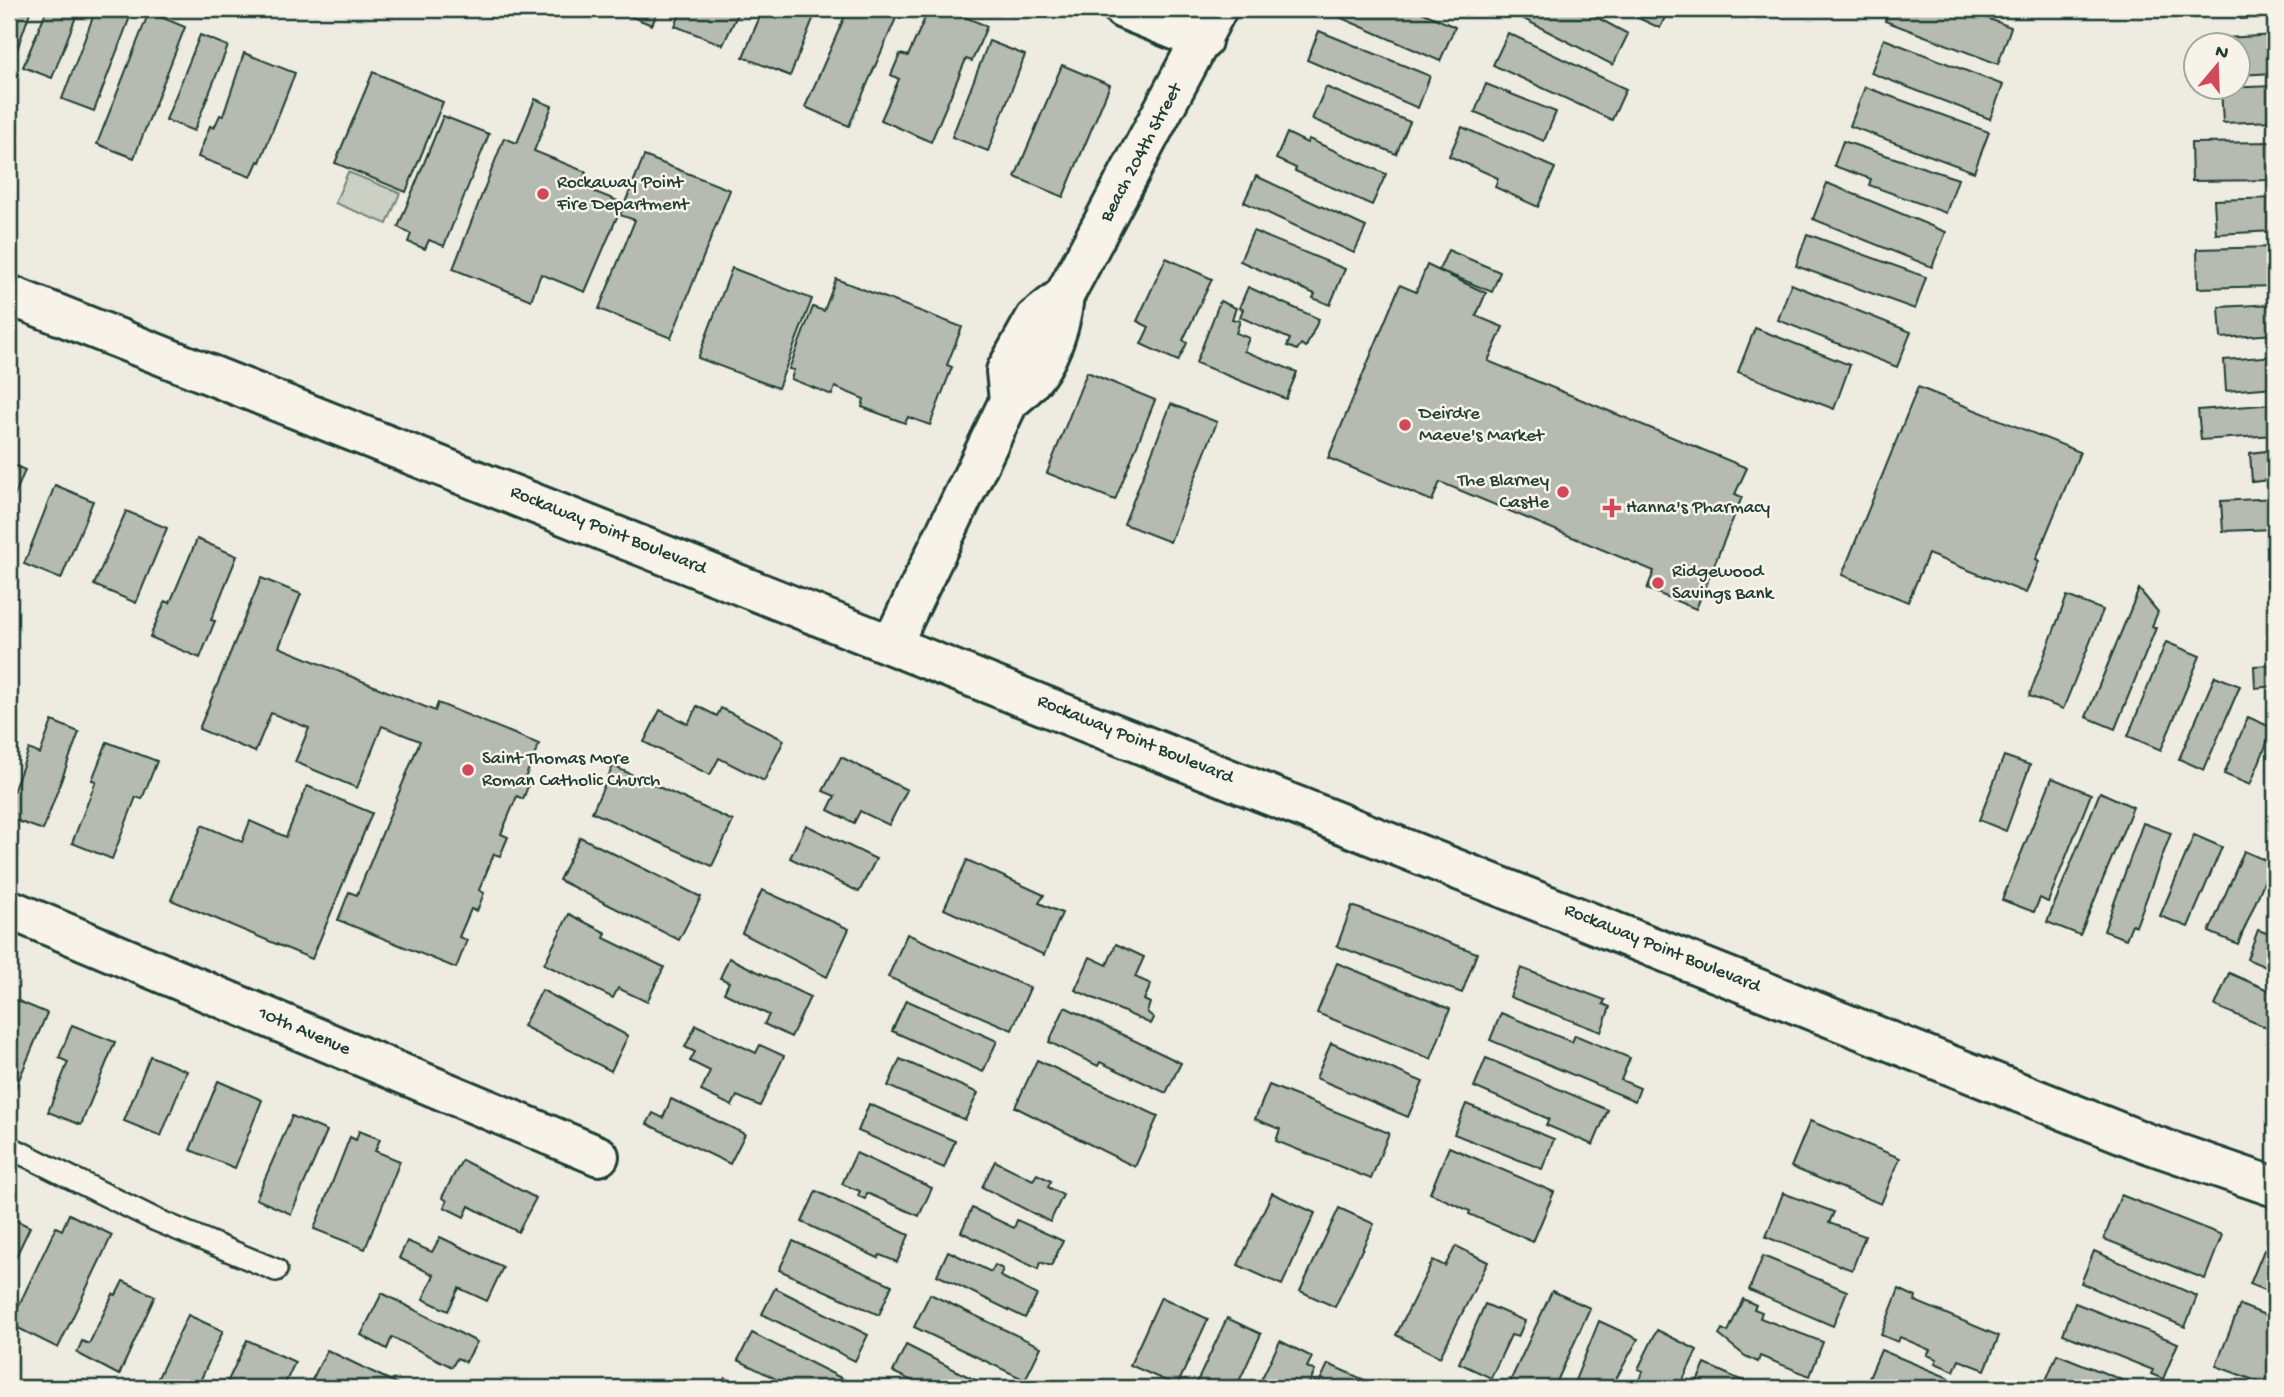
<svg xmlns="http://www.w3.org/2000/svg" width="2284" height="1397" font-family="'Gochi Hand',sans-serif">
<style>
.green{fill:#cccfc4;stroke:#76867c;stroke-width:2}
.building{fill:#b5bbb0;stroke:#1f3d34;stroke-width:2}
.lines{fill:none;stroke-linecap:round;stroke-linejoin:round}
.service-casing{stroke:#1f3d34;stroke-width:26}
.minor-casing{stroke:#1f3d34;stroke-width:44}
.tertiary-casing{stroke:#1f3d34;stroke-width:44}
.service{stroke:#f7f3e8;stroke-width:21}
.minor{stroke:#f7f3e8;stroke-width:38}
.tertiary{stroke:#f7f3e8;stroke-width:38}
.poi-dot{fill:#d1495b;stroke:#f7f3e8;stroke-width:2.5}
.labels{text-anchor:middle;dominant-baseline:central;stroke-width:5;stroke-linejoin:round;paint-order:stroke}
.street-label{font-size:19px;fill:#1f3d34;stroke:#f7f3e8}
.poi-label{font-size:19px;fill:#1f3d34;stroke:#f7f3e8;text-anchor:start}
</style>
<rect width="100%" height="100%" fill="#eeece1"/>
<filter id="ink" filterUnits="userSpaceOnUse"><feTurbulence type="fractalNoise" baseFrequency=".0143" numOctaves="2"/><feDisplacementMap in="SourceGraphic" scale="14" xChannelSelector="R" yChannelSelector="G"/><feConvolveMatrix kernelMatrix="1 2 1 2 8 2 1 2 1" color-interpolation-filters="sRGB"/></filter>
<g filter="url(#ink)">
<polygon class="green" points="348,172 400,193 387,224 335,203"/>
<g class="building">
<polygon points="9,9 31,9 9,73"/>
<polygon points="47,9 79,9 52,78 23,67"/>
<polygon points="96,9 133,9 94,111 62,99"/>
<polygon points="612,9 659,9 652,25"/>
<polygon points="682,9 740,9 723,45 675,26"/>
<polygon points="763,9 817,9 790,76 743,57"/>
<polygon points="848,9 900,9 849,126 805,107"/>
<polygon points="929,9 945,9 987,26 972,61 966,59 931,142 881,120 899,79 891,75 900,54 908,56"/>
<polygon points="1321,9 1415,9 1455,27 1440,61"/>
<polygon points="1524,9 1572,9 1583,14 1585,11 1628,34 1613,65 1520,17"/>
<polygon points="1618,9 1669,9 1660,28"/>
<polygon points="1890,9 1962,9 2011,27 1998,64 1885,21"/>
<polygon points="2241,9 2275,9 2275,16 2241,19"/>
<polygon points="149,12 185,27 134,158 97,144"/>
<polygon points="1319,31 1430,76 1418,108 1307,60"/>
<polygon points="1508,33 1626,89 1612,120 1493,65"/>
<polygon points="200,35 228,46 194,131 166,120"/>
<polygon points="2275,35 2275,73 2238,75 2238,46 2209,46 2209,39"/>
<polygon points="1884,39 2003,85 1990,119 1871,73"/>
<polygon points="989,41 1025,55 988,151 952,137"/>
<polygon points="244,53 295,73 260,162 258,161 251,177 198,157 210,126 214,128 220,115 223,116"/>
<polygon points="1062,65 1110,85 1063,197 1015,177"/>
<polygon points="373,72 443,102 406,192 335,163"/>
<polygon points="1486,84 1556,112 1544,141 1475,112"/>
<polygon points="2275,86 2275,121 2223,123 2221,88"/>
<polygon points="1326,87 1410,122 1396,154 1312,119"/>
<polygon points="1865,87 1989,132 1974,172 1850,126"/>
<polygon points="535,99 552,106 534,151 586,172 580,186 623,203 585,292 541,274 531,300 453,269 504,138 517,143"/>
<polygon points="443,116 489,134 444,246 429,240 425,249 408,242 411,234 398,227"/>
<polygon points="1462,127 1555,168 1538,207 1495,187 1498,178 1449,156"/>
<polygon points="1287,133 1307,143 1309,139 1386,174 1372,205 1295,171 1296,168 1276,159"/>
<polygon points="1843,141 1958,179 1946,213 1869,185 1871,179 1834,166"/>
<polygon points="2275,142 2275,180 2192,181 2191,143"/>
<polygon points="644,156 730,190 671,338 599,309 635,220 620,215"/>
<polygon points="1256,176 1366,227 1354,253 1244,202"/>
<polygon points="1827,183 1946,232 1932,267 1813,219"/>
<polygon points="2275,198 2275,231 2216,234 2214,200"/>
<polygon points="1253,231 1345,269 1330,305 1313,298 1315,294 1240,261"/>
<polygon points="1807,234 1926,277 1915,309 1796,266"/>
<polygon points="2275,247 2275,286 2198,288 2197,249"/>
<polygon points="1448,250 1500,272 1492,292 1439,270"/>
<polygon points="1166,258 1212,279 1183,340 1187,343 1178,361 1141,344 1149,327 1137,321"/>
<polygon points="1427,265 1486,293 1476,316 1503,327 1488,361 1747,468 1735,494 1742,497 1696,609 1647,589 1654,571 1440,482 1432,501 1328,458 1400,285 1416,292"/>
<polygon points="732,268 812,299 778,388 698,358"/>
<polygon points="836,279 962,327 947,365 952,367 930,425 908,417 905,423 862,407 864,399 835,387 832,395 791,379 794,370 789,369 813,307 824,311"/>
<polygon points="1791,284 1911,332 1897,367 1778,320"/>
<polygon points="1248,287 1319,319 1306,347 1301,344 1297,350 1287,346 1290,339 1240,317 1243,309 1239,308"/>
<polygon points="1220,301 1236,308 1232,319 1240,321 1236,333 1249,338 1244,351 1297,372 1286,399 1196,363"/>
<polygon points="2275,304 2275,334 2221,338 2219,307"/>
<polygon points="1755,328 1850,365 1834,409 1738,372"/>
<polygon points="2275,356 2275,387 2226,391 2224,360"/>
<polygon points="1087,372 1155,400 1115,500 1047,473"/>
<polygon points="1918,387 2080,452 2036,559 2039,561 2026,593 1928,554 1908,602 1842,575"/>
<polygon points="1171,404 1217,422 1170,542 1124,524"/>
<polygon points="2275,404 2275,435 2201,440 2198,410"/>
<polygon points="2275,450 2275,479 2252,482 2250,453"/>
<polygon points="9,463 25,470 9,510"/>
<polygon points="55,485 93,501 61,579 24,564"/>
<polygon points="2275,498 2275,529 2223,531 2221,501"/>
<polygon points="126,511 167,528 136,603 94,585"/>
<polygon points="197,539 237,556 211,620 215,621 200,658 150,637 165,601 170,603"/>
<polygon points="261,578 301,594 279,647 435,711 438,703 539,744 525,778 530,781 523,799 517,796 501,834 508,837 500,856 494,854 479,890 484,893 477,911 471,909 459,937 467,940 456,968 338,920 349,892 357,895 420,741 382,726 357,788 295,762 309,728 271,713 255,752 199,729"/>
<polygon points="2139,589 2158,612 2152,626 2156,628 2115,729 2086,717"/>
<polygon points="2067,596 2103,610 2063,709 2029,696"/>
<polygon points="2166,642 2200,656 2161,750 2128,736"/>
<polygon points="2275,665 2275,686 2255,688 2254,666"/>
<polygon points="2215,676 2240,686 2204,770 2179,759"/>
<polygon points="697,706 717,716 721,708 784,740 764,781 719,758 710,775 644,742 660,710 688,724"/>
<polygon points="2248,717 2273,728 2250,785 2224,774"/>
<polygon points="52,721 79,732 43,830 9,818 9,803 29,749 40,754"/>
<polygon points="107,742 157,761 142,799 136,797 112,859 72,843 96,781 92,780"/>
<polygon points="2004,756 2030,765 2006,831 1979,820"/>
<polygon points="841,757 907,790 889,825 860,811 854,823 828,810 835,796 823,791"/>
<polygon points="613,766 733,821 712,866 592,812"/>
<polygon points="2052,778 2091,794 2048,902 2040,898 2034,912 2002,900"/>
<polygon points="307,786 372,813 312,959 171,900 202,825 242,842 250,821 286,837"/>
<polygon points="2100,792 2133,807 2080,935 2047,922"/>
<polygon points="2143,823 2171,833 2136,926 2132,924 2126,939 2104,931"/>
<polygon points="806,825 876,859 859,892 790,858"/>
<polygon points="2194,835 2222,847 2188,927 2160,916"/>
<polygon points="580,837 701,897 679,940 559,880"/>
<polygon points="2244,851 2272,863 2238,944 2209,932"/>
<polygon points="967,860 1044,895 1039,903 1062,913 1044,955 944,909"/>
<polygon points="762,890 849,929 827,977 742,933"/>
<polygon points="1352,906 1477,953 1462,993 1337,946"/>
<polygon points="569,914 606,933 604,938 664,967 647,1002 618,988 613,998 544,964"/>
<polygon points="2258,930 2275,936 2275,971 2247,959"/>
<polygon points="907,934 1030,988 1012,1030 888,977"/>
<polygon points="1116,944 1144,957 1135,977 1151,984 1144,1000 1150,1003 1147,1012 1154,1018 1151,1024 1075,990 1090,957 1107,965"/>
<polygon points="729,958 810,997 791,1037 764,1024 769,1015 724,993 729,982 720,978"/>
<polygon points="1337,963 1450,1009 1431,1059 1317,1013"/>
<polygon points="1521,968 1605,1000 1603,1004 1610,1007 1601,1032 1510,997"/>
<polygon points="2229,973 2275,993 2275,1031 2215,1006"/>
<polygon points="542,990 628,1036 611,1071 523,1026"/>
<polygon points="11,998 47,1013 13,1094 9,1092"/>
<polygon points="906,1000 997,1041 983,1072 892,1031"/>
<polygon points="1065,1007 1181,1063 1166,1093 1100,1062 1098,1066 1049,1042"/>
<polygon points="1501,1013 1572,1042 1575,1035 1630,1058 1621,1080 1640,1088 1635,1101 1490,1040"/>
<polygon points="72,1025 115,1042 81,1125 48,1112 68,1062 59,1058"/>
<polygon points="696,1025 756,1053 760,1045 784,1056 760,1106 737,1096 732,1106 701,1091 710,1071 690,1061 695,1052 685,1047"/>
<polygon points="1331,1043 1423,1082 1408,1117 1316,1078"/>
<polygon points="150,1056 187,1071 161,1136 124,1121"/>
<polygon points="1486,1058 1608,1110 1593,1145 1546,1125 1549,1119 1474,1087"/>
<polygon points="900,1059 978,1093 965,1120 888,1086"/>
<polygon points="1037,1060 1158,1116 1135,1167 1015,1107"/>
<polygon points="218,1081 262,1100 235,1168 190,1150"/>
<polygon points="1269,1085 1389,1133 1371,1179 1276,1141 1280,1129 1255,1119"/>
<polygon points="671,1099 745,1134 730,1164 647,1124 653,1113 663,1118"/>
<polygon points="869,1104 955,1141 944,1168 858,1131"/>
<polygon points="1466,1104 1554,1139 1542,1169 1454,1134"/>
<polygon points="292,1116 327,1131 291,1214 256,1199"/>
<polygon points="1810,1121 1900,1158 1881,1204 1791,1167"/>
<polygon points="359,1131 380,1139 375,1151 400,1161 365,1249 314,1229 350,1137 356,1140"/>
<polygon points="1449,1147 1554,1192 1533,1242 1469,1214 1470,1211 1430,1193"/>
<polygon points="856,1153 932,1188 919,1216 867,1193 865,1199 858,1196 860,1191 842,1184"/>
<polygon points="462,1160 536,1198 518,1232 469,1206 464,1217 444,1207 447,1201 442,1197"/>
<polygon points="995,1161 1033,1180 1037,1174 1051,1181 1048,1187 1063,1195 1050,1222 982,1187"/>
<polygon points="816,1191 909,1235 897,1262 880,1255 878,1258 802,1222"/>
<polygon points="1272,1193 1315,1213 1282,1285 1238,1265"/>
<polygon points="1783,1193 1834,1212 1829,1223 1865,1236 1852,1270 1766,1237"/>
<polygon points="2121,1195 2222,1235 2205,1279 2104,1239"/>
<polygon points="972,1208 1014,1228 1017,1220 1063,1241 1051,1266 1040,1262 1038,1269 961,1232"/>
<polygon points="1339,1208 1374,1224 1335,1307 1300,1291"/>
<polygon points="69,1214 112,1235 58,1348 10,1324 56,1227 62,1230"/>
<polygon points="9,1217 30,1227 12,1265 9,1263"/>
<polygon points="440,1237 503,1267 487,1301 459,1288 448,1311 423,1299 434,1275 399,1258 407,1241 432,1252"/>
<polygon points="793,1241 892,1285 879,1315 779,1270"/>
<polygon points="1456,1246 1488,1262 1440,1357 1396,1335 1433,1260 1445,1266"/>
<polygon points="2264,1250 2275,1254 2275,1294 2250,1284"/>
<polygon points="948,1251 991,1272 995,1265 1003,1269 1000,1276 1037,1295 1025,1318 937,1275"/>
<polygon points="2094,1251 2197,1296 2185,1327 2081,1283"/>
<polygon points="1763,1256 1847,1291 1833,1326 1749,1290"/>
<polygon points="123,1281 155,1296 119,1375 77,1353 82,1341 89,1344 113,1294 116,1295"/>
<polygon points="775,1288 868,1335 855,1361 762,1314"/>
<polygon points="1899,1289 1916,1297 1915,1301 1999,1336 1985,1370 1959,1360 1954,1371 1935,1363 1937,1359 1927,1355 1930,1350 1900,1337 1898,1342 1881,1335"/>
<polygon points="1552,1291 1590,1308 1554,1388 1507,1388"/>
<polygon points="382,1293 477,1342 466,1362 457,1358 452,1367 392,1337 387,1349 361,1335"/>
<polygon points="930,1294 1041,1347 1025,1380 914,1327"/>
<polygon points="1161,1297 1208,1319 1177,1386 1130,1365"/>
<polygon points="1743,1299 1756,1305 1754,1309 1762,1312 1760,1318 1823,1342 1810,1376 1760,1356 1758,1362 1745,1356 1719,1335 1722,1329 1728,1332"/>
<polygon points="2075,1303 2178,1343 2163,1379 2151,1374 2153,1370 2063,1334"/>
<polygon points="1485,1304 1525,1321 1518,1337 1511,1335 1491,1378 1459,1363"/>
<polygon points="2240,1305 2275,1319 2275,1388 2216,1366"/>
<polygon points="188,1315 223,1331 197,1388 153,1388"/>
<polygon points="1227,1318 1261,1334 1236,1388 1223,1388 1209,1382 1206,1388 1195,1386"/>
<polygon points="1599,1321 1638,1339 1611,1388 1572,1388"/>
<polygon points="1657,1330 1697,1350 1679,1388 1635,1388 1643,1371 1638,1369"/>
<polygon points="752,1333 845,1380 841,1388 794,1388 738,1360"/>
<polygon points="247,1340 295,1362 283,1388 225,1387"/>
<polygon points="1280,1341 1312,1357 1307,1367 1315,1371 1307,1388 1257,1388"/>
<polygon points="906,1345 975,1380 971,1388 927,1388 893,1372"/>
<polygon points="327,1350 406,1388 308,1388"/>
<polygon points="1881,1350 1949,1378 1945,1388 1880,1388 1867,1383"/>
<polygon points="2057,1354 2142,1388 2051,1388 2044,1385"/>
<polygon points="1328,1364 1367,1381 1364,1388 1311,1388 1314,1381 1319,1383"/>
<polygon points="1705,1364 1745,1382 1742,1388 1694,1388"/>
<polygon points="725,1378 748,1388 720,1388"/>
</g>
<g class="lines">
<defs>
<polyline id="service" points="9,1147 156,1220 276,1270"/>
<g id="minor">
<polyline points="1123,9 1202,41"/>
<polyline points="1009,401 1006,371 1035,319 1064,296"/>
<path d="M892,644L1009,401C1043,377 1060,337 1064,296L1217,9"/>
<polyline points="9,909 599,1156"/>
</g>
<polyline id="tertiary" points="9,295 2144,1142 2275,1187"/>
</defs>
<use href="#service" class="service-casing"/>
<use href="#minor" class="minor-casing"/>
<use href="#tertiary" class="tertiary-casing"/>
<use href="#service" class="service"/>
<use href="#minor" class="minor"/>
<use href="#tertiary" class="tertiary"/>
</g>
</g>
<g class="poi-dot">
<circle cx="543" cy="194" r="7"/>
<circle cx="1405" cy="425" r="7"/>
<circle cx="1563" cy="492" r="7"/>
<path d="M1608.5 497.5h7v7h7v7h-7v7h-7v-7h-7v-7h7z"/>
<circle cx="1658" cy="583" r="7"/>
<circle cx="468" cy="770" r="7"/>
</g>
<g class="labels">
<g class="street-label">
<text transform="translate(1142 153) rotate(-62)">Beach 204th Street</text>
<text transform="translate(608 531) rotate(22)">Rockaway Point Boulevard</text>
<text transform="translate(1135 740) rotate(22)">Rockaway Point Boulevard</text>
<text transform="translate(1662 949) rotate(22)">Rockaway Point Boulevard</text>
<text transform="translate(304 1032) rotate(23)">10th Avenue</text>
</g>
<g class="poi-label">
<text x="557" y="183">Rockaway Point<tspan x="557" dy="22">Fire Department</tspan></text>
<text x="1419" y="414">Deirdre<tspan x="1419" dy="22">Maeve's Market</tspan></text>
<text x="1549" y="481" text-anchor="end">The Blarney<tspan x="1549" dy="22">Castle</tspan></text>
<text x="1626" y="508">Hanna's Pharmacy</text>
<text x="1672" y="572">Ridgewood<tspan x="1672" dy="22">Savings Bank</tspan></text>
<text x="482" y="759">Saint Thomas More<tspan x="482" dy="22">Roman Catholic Church</tspan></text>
</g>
</g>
<rect width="2284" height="1397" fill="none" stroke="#f7f3e8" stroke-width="35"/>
<rect x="18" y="18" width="2249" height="1362" fill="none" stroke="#1f3d34" stroke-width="2.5" filter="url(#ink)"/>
<g transform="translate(2217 66) rotate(19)"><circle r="33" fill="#f7f3e8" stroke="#a1aaa0" stroke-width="2"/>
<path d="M0-5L12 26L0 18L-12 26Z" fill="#d1495b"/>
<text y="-10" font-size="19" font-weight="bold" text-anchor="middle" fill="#1f3d34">N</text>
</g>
</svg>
